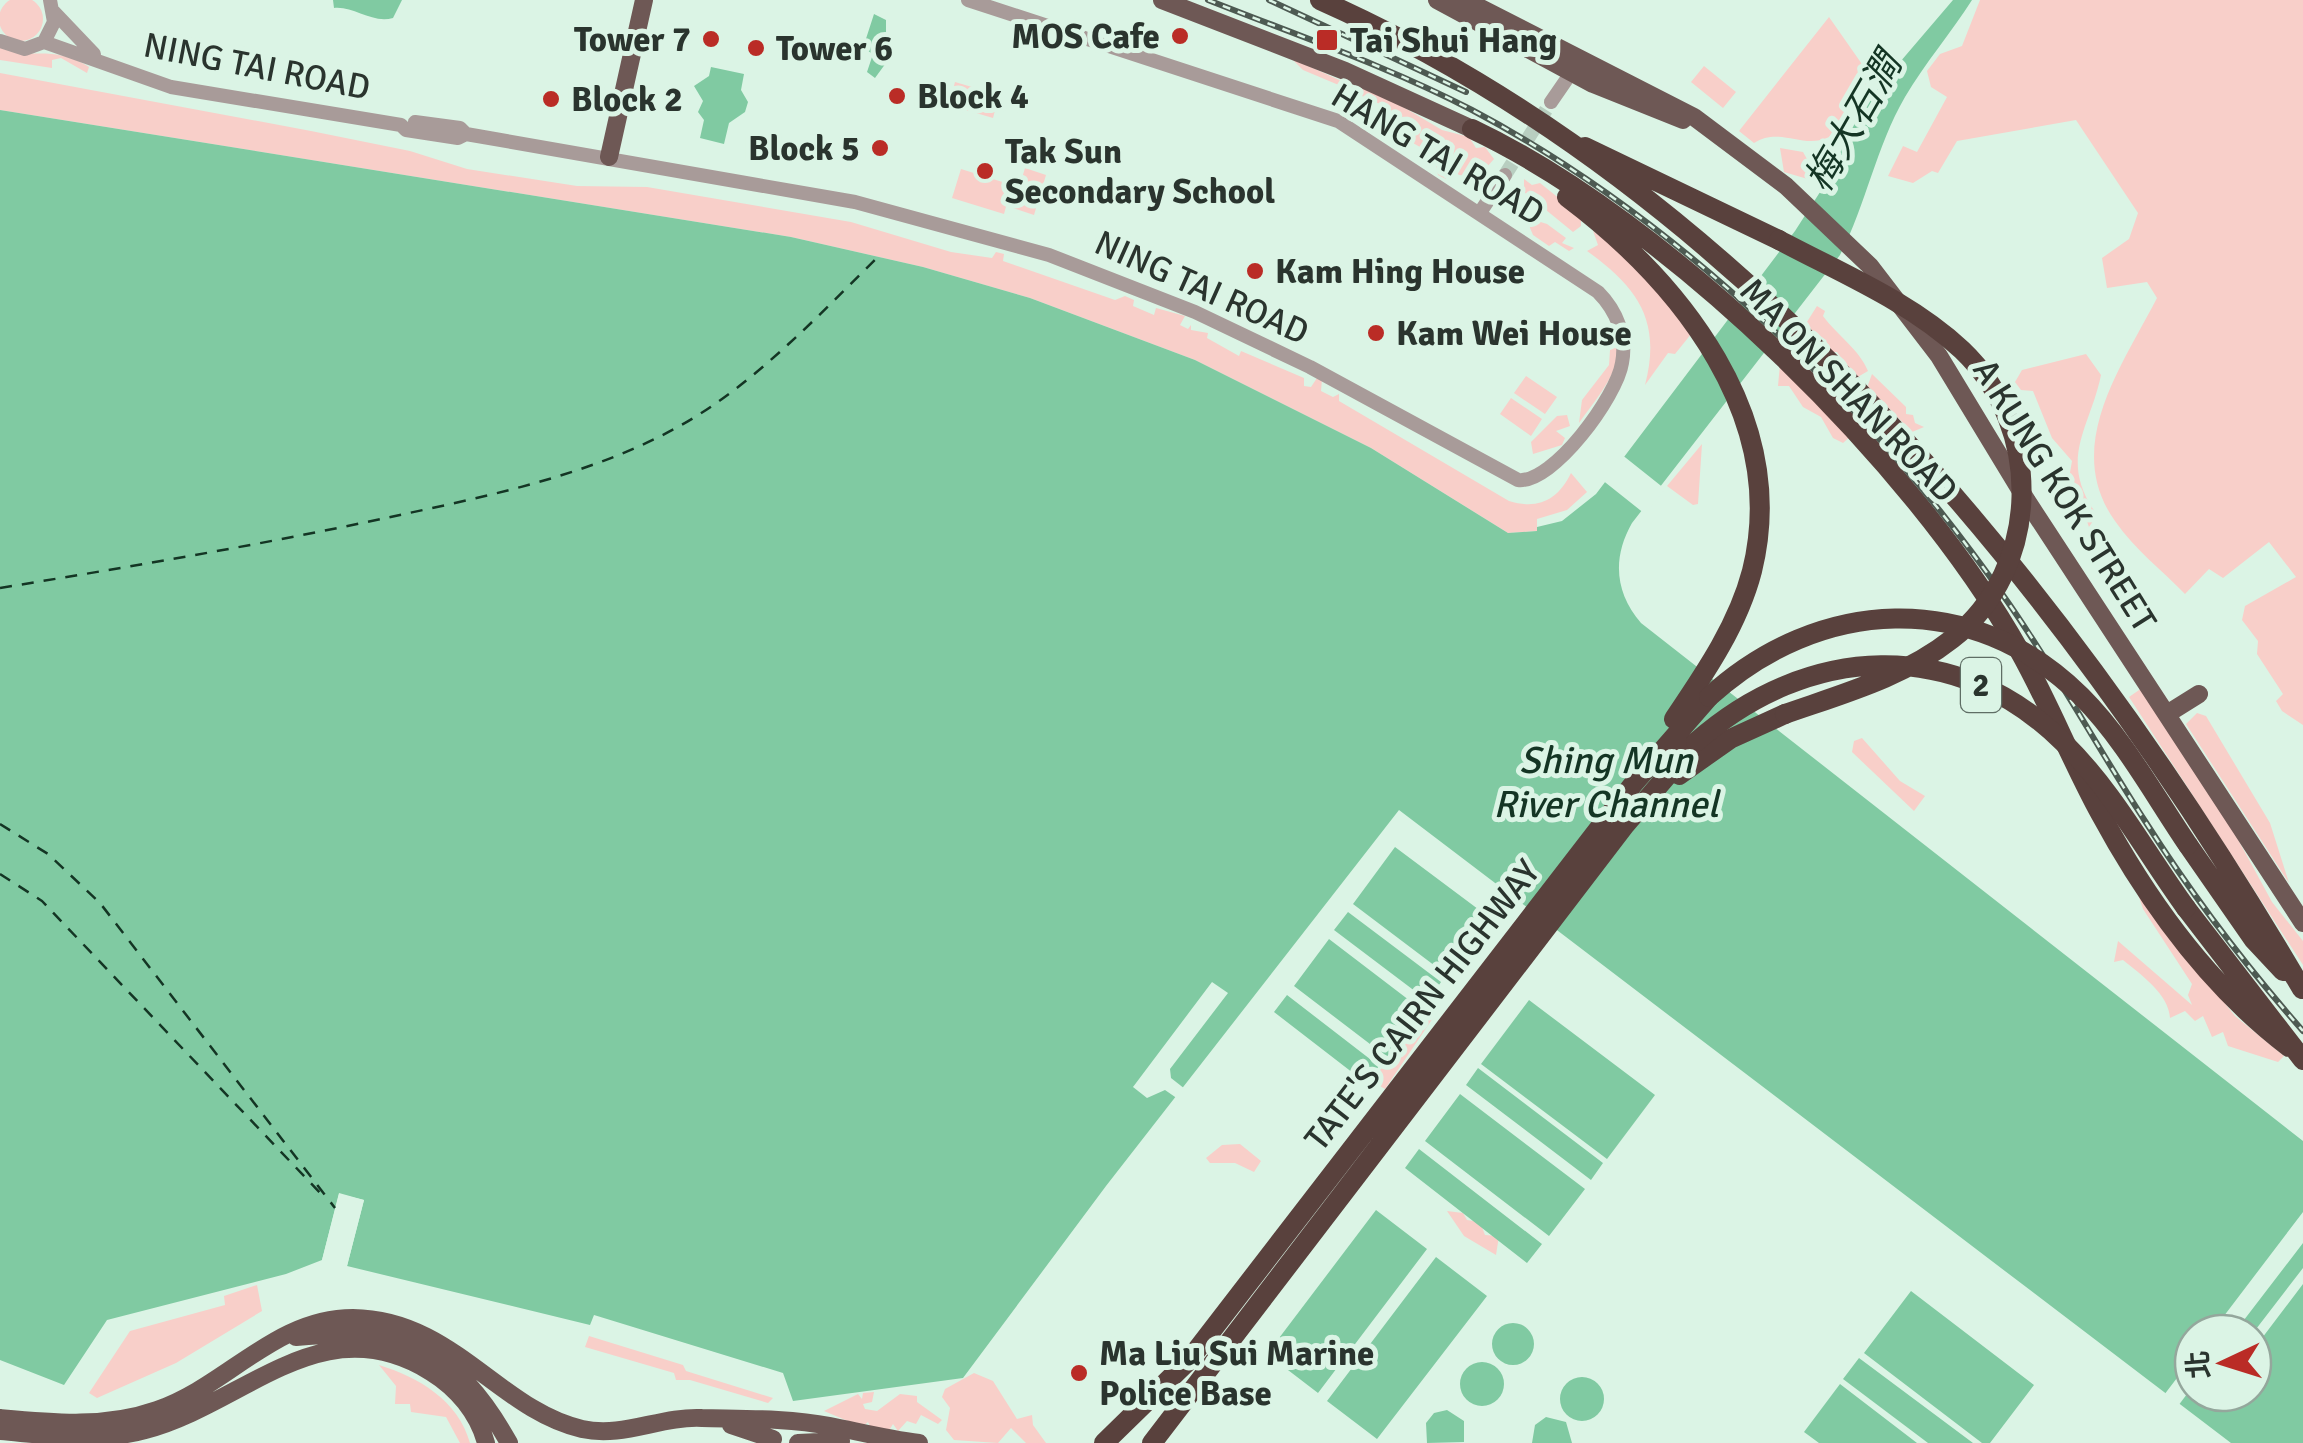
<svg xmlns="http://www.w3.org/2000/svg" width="2303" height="1443" viewBox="0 0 2303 1443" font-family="Signika,'Noto Sans TC',sans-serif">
  <rect width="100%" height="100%" fill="#dbf4e5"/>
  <path fill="#f8cfc9" d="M-1 19a22 22 0 1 1 44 0a22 22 0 1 1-44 0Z
    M1980,0H2303V725L2282,711L2276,701L2283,694L2257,654L2258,641L2242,620L2245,606L2296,577L2269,542L2223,578L2209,569L2185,594C2162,570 2135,550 2115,521C2062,447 2122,366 2157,298L2147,282L2107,288L2102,258L2129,239L2138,213L2076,120L1957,141L1938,173L1932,171L1913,183L1888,176L1903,146L1917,152L1947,97L1931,87L1927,71L1940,54L1962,46Z
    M1829,17L1871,77L1869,82L1829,137C1803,150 1780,126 1754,143L1739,131Z
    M0,47C29,62 50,43 89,67L87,73L61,58L52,60V68L0,60Z
    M1291,58L1359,89L1368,86L1442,130L1469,137L1476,148L1485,147L1494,159L1478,177L1459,175L1447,164L1453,170L1446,179L1438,175L1434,155L1413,143L1410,130L1400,140L1377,125L1382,105L1353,92L1343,99L1341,86L1303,70Z
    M1704,66L1736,92L1723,108L1691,82Z
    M0,73L311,131L410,151L467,169L577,186L647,187L851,222L951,252L992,258L996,252L1004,254L1003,261L1115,300L1125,296L1134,300L1133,306L1154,315L1156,308L1185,316L1180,325L1188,329L1191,325V330L1208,333L1207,338L1239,356L1241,351L1304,378V386L1311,387L1317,378L1322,379L1321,391L1333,397L1339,394V401L1509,501C1538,510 1558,500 1571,473L1587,492L1567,510L1537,519V531L1508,533L1371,448L1195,360L1030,298L923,267L791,237L0,110Z
    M955,82L999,95L993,118L949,105Z
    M1780,148L1803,152L1815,173L1811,180L1784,172Z
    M1025,168L1046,175L1034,215L1013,208Z
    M961,169L1012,185L1004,214L952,198Z
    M1524,179L1532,185L1540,183L1581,216V226L1573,232L1524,192Z
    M1525,211L1528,218L1547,224L1566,238L1562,243L1574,248L1569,251L1555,242L1549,246L1533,235L1528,223L1518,218Z
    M1593,231L1629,259L1692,333L1675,354L1668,353L1645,385C1662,320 1637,287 1587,251L1598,245Z
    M1817,306L1825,311L1823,316C1837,335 1859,349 1868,371L1856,378L1837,352H1830L1826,340L1805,325Z
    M1612,321C1637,354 1597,397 1579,423L1582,400L1609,365Z
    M2086,354L2101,375C2090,429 2057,459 2097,515L2089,527L2078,496L2068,484L2072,461L2052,438L2033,391L2021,390L2015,382L2022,370Z
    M1780,364L1851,436L1843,443L1833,438L1821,417L1803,407L1789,386H1778Z
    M1872,374L1906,407V414L1913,415L1915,423L1924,427L1912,432L1885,404L1872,400L1868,385Z
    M1526,376L1557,397L1545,414L1514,393Z
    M1511,398L1542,419L1531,436L1500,414Z
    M1567,415L1570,426L1556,431L1565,438L1562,445L1533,454L1531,442L1557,416Z
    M1702,444L1698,504L1693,505L1667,486Z
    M2142,688L2235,834L2272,902L2303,941V965L2129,697Z
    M2197,713L2206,716L2270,823L2289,883L2186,724Z
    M1862,738L1900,781L1925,796L1914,811L1852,752L1854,741Z
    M2138,894L2235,1016L2284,1056L2278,1062L2228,1046L2223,1032L2212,1037L2203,1016L2195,1021L2185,1011L2170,1018C2169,994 2140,974 2123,960L2114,962L2118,941L2192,1005L2188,995L2192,984L2143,909Z
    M1430,1009L1433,1018L1385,1089L1371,1081Z
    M1240,1144L1261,1161L1254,1172L1235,1163H1210L1206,1158L1222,1145Z
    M1447,1211L1463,1213L1467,1220L1480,1222L1485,1235L1499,1236L1496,1255L1464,1236Z
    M257,1285L262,1311L176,1363L97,1398L89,1393L130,1331L225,1305L224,1296Z
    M589,1336L683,1365L686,1371L773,1398L768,1403L690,1380H676L674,1373L585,1347Z
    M379,1365C418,1377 458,1400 470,1443H460L446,1417L411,1412L410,1404H395L396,1386Z
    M974,1373L993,1381L1017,1419L1032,1415L1033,1425L1046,1443H1026L1011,1428L998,1443L954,1440L946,1430L950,1408L942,1397L945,1389Z
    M874,1392L872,1402L863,1404L865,1409L877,1411L900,1394L917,1396V1402L942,1420L938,1424L921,1415L916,1424L907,1421L898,1431L893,1424L890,1429H871L868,1422L862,1427L824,1411L858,1394L862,1399L863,1393Z"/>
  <path fill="#80caa2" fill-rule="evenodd" d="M333,0H402L393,18C372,24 354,6 334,8Z
    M1953,0H1972C1951,33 1925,63 1905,97C1876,147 1866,205 1840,255L1632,523C1612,558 1615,593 1641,623L2303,1141V1443H2231L1399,810L1106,1186L963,1378L793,1401L783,1373L594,1315L590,1325L347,1266L364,1200L339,1194L322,1260L286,1274L107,1320L64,1385L0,1360V110L791,237L923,267L1030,298L1195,360L1371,448L1508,533L1537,531V527L1562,521L1596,494L1795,231L1822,189L1865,103ZM2193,1333H2253V1393H2193Z
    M874,14L886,20V46L894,52L875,78L867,72L873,54L863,48Z
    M711,67L744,74L741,90L748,102L745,112L729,123L724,144L700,138L704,120L698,112L703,101L694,86L709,76Z
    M1395,847L1490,918L1447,975L1353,904Z
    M1348,912L1441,982L1428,1001L1334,930Z
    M1329,939L1422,1010L1387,1057L1294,986Z
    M1287,995L1379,1066L1366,1083L1274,1012Z
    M1529,1000L1655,1095L1607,1159L1481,1064Z
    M1478,1068L1603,1163L1591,1180L1466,1085Z
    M1460,1094L1585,1189L1549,1236L1425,1141Z
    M1419,1149L1542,1244L1527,1263L1405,1168Z
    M1376,1210L1427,1249L1318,1393L1267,1354Z
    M1436,1257L1487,1296L1377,1439L1327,1401Z
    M1911,1291L2034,1385L1990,1443H1982L1864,1353Z
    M1492 1344a21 21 0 1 1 42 0a21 21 0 1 1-42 0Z
    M1859,1358L1973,1443H1928L1843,1379Z
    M1460 1384a22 22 0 1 1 44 0a22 22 0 1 1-44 0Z
    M1560 1399a22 22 0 1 1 44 0a22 22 0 1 1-44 0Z
    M1840,1384L1917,1443H1819L1804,1432Z
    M1447,1410L1464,1421V1442L1427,1443L1426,1423L1434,1413Z
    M1546,1417L1566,1422L1572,1443H1532L1535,1425Z"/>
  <path fill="#dbf4e5" d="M1621,454L1665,489L1645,514L1601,479Z
    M1212,982L1228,993L1170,1069L1171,1078L1185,1089L1178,1099L1165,1090L1147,1098L1133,1087Z
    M339,1193L364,1200L347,1266L342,1265L358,1203L343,1199L327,1261L322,1260Z
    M2303,1212V1243L2234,1333H2211Z
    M2303,1268V1284L2253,1350V1333Z
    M2193,1357V1386L2178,1406L2164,1395Z"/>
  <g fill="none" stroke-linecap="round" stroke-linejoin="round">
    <path stroke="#143524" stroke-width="2.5" stroke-dasharray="12 10" stroke-linecap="butt" d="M0,588C128,567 254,546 381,519C497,494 624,470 722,399C780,357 829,305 879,256
      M0,824L48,854L100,903L335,1208
      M0,874L42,901L324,1197"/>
    <path stroke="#b8cec0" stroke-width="14" stroke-dasharray="14 7" stroke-linecap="butt" d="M1505,175L1551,102"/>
    <path stroke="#a89b99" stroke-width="14" d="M54,12L94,54
      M0,41L25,49L44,42L54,22L50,0
      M44,42L171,87L401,125L406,130L458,138L466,134L855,202L1049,255L1195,312L1310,367L1518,480C1553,484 1617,396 1622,363C1627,337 1617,311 1598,292L1338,121L968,0
      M1551,102L1571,73
      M415,122L460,128L466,134
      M1481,211L1505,175"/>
    <path stroke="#6e5855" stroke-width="18" d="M1162,0L1345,71L1472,129
      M1437,0L1593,84L1683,120
      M1465,0L1694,117L1786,186L1870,266L1939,356L2027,501L2303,923
      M609,157L644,0
      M2167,714L2199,694
      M296,1337C402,1327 455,1346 509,1443
      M0,1418C54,1423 106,1428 157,1410C227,1386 275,1318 353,1318C452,1319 499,1410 582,1429C624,1438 660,1416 702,1418C744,1419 788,1418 830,1426C860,1432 888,1439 919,1443
      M731,1425L773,1439
      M0,1431C47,1435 99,1443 145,1430C245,1404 322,1304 431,1372C457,1388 478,1413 486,1443
      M798,1443L841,1441"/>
    <path stroke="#59413d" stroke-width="20" d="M1320,0C1746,189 2072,597 2302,989
      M1472,129C1668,222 1913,461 2019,650C2049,703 2071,760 2100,813C2147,900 2210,987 2289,1047
      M1585,147L1779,240
      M1567,197C1681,283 1790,418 1752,571C1738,625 1705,673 1674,719
      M1679,775L1730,739L1785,714
      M2188,845L2254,940L2283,971
      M2186,908L2303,1060
      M1104,1443L1189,1360L1634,783L1709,697
      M1152,1443L1625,825L1696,742"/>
    <defs>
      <path id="rail" d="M1208,0C1296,35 1388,66 1472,110C1680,220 1871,406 2005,598C2055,669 2097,747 2145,821C2192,895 2245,965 2303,1031
        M1269,0L1466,92"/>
    </defs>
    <use href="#rail" stroke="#4d5a52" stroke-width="6"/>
    <use href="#rail" stroke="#dbf4e5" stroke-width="2.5" stroke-dasharray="8" stroke-linecap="butt"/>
    <path stroke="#59413d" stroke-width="20" d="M1779,240C1841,273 1911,302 1962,350C2044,428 2042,568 1952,639C1904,677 1842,694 1785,714
      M1709,697C1818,597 1972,588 2081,696C2124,739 2154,795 2188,845
      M1696,742C1807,644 1956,635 2064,743C2113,791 2146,853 2186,908"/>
  </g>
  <g fill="#ba2c26" stroke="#dbf4e5" stroke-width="4">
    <circle cx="1180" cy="36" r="10"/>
    <circle cx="711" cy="39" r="10"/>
    <rect x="1315" y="28" width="24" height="24" rx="5"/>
    <circle cx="756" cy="48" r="10"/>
    <circle cx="897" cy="96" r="10"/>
    <circle cx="551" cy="99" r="10"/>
    <circle cx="880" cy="148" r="10"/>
    <circle cx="985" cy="171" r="10"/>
    <circle cx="1255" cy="271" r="10"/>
    <circle cx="1376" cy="333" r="10"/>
    <circle cx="1079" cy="1373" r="10"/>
  </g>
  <g text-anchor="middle" stroke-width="10" stroke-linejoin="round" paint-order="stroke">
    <rect fill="#dbf4e5" stroke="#5f6e65" stroke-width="2.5" x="1961" y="658" width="40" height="54" rx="8"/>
    <g font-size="32" font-weight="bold" fill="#2a342e">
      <text x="1981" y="696">2</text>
    </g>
    <g font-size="35" font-weight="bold" fill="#2a342e" stroke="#dbf4e5" text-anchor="start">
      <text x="1160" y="48" text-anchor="end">MOS Cafe</text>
      <text x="691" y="51" text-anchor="end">Tower 7</text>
      <text x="1350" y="52">Tai Shui Hang</text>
      <text x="776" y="60">Tower 6</text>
      <text x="917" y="108">Block 4</text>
      <text x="571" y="111">Block 2</text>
      <text x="860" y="160" text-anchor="end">Block 5</text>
      <text x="1005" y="163">Tak Sun<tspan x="1005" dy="40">Secondary School</tspan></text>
      <text x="1275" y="283">Kam Hing House</text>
      <text x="1396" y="345">Kam Wei House</text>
      <text x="1099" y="1365">Ma Liu Sui Marine<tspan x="1099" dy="40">Police Base</tspan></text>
    </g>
    <g font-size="35" fill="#2a342e" stroke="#dbf4e5">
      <text transform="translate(257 66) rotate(11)" y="12">NING TAI ROAD</text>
      <text transform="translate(1438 154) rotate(31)" y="12">HANG TAI ROAD</text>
      <text transform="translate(1202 287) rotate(24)" y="12">NING TAI ROAD</text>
      <text transform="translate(1849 390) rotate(46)" y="12">MA ON SHAN ROAD</text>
      <text transform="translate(2065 495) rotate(58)" y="12">A KUNG KOK STREET</text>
      <text transform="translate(1422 1005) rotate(-52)" y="12">TATE'S CAIRN HIGHWAY</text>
    </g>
    <g font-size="38" font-style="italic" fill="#143524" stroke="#dbf4e5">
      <text transform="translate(1853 122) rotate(-60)" y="13">梅大石澗</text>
      <text x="1606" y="773">Shing Mun<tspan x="1606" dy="44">River Channel</tspan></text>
    </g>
  </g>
  <g transform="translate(2223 1363) rotate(266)"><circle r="48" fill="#dbf4e5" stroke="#94a79c" stroke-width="2.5"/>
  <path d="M0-8L18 38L0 25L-18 38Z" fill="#ba2c26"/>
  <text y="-15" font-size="28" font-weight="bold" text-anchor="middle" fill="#2a342e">北</text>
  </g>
</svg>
